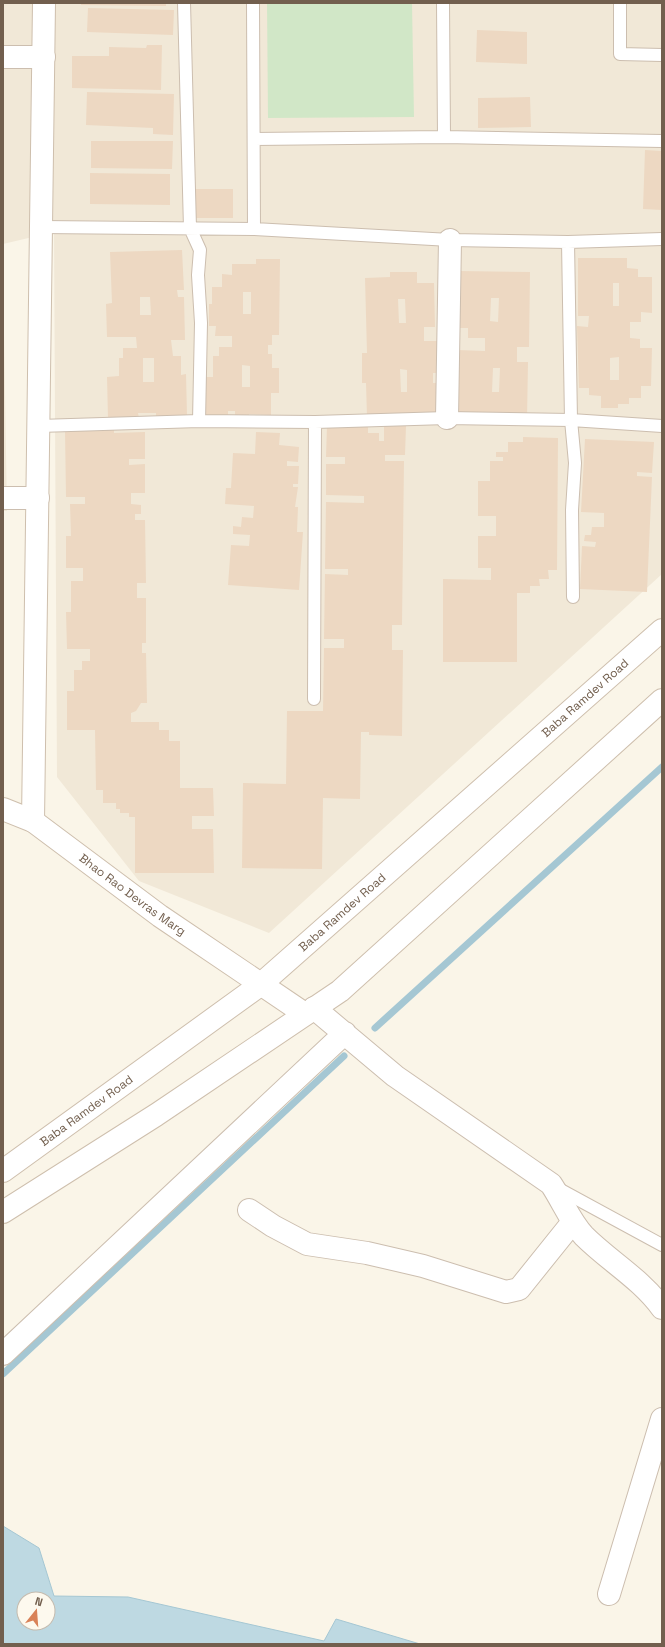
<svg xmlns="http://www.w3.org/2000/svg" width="665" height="1647" viewBox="0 0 665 1647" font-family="'Space Grotesk',sans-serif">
  <rect width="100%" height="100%" fill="#faf5e8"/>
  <path fill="#f1e8d7" d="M3,3H662V574L269,933L139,881L57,777L54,232L3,244Z
    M3,273L7,511H3Z"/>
  <path fill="#d1e7c7" d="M267,3H412L414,117L268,118Z"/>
  <path fill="#bed9e2" stroke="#a5c7d3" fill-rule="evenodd" d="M3,1526L39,1548L54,1596L128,1597L324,1641L336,1619L420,1644H3ZM24,1599H48V1623H24Z"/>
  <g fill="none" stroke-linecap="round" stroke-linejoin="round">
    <path stroke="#a5c7d3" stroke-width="7" d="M375,1028L662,767
      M3,1374L344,1056"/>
  </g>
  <path fill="#edd8c2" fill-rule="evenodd" d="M81,3H166V6L81,5Z
    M88,8L174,10L173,35L87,32Z
    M477,30L527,32V64L476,62Z
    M147,45H162L161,90L72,88V56H109V47L146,48Z
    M87,92L174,94L173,135L153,134V128L86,125Z
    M530,97L531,127L478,128V98Z
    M91,141H173L172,169L91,168Z
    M645,150L662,151V210L643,209Z
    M90,173L170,174V205L90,204Z
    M194,189H233V218H195Z
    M182,250L184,290H177L178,297H184L185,340H171L173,356H181V375L186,374L187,416L156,417V413H138L139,418H108L107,377L119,376V358H123V348H137L136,337H107L106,304L112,303L110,252ZM140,297H150L151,315H140ZM143,358H154V382H143Z
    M578,258H627V268L638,269V277H652V313L641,312V322H630V338L640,339V348H652L651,386H641V398H629V404H618V408H601V396L589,395V388H579L577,326L588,327L589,316H578ZM613,283H619V306H613ZM619,357V380H610V358Z
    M256,259H280L279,335H272V345H268V354H272V368H279V393H271V415L249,414V417H235V411H228V417H205L206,377H213V356H219V347H232V336H215L216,326H209V304H212V287H222V274L232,275V264H256ZM243,292H251V314H243ZM242,365L250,366V387H242Z
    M458,271L530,272L529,347H517V362H528L527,419L457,418V350L485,351V338H468V328H457ZM491,298H499L498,322L490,321ZM493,368H500L499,392H492Z
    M390,272H417V283H434L435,327H424V341H437L438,373H433V383H437V417H367L366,383H362V353H367L365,278L390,277ZM398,299H405L406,323H399ZM400,369L407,370V392H401Z
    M384,425L406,426L405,455H385V461H404L402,625H392V650H403L402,736L369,735V732H361L360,799L323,798L322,869L242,868L243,783L286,784L287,711H323L324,648H344V639H324L325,574L348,575V569H325L326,502L364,503V496L326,495V464H345V457H326L327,426L368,427V433H379V441H384Z
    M65,430H114V433L145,432V459H129V465L145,464V493H131V504L141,505V514H135V520H145L146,583H137V598H146V643H142V653H146L147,703H141L136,711L131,713V722H159V730H169V741H180V788H213L214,816H192V829H213L214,873H135V817H129V813H120V809H116V803H103V790H96L95,730H67V691H74V670H82V661H90V649H67L66,612H71V581H83V568H66V536H71L70,504H85V497H66Z
    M256,432L280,433L279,445L299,447L298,462L287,461V466H299L298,484H293V487H298L295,507H298L297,532H303L299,590L228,585L231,545L249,546L250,535L233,534V526L241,527L242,517L253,518L254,506L225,504L226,488H231L233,453L255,454Z
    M523,437L558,438L557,570H548L549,579H539L540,586H530V593H517V662H443V579L491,580V568H478V536H496V516H478V481H490V461H503V457H496V452H508V442H523Z
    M585,439L654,442L652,473L637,472V476L652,477L647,592L580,589L582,546L595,547L596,542L584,541L585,535H591L592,527H604V513L581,512Z"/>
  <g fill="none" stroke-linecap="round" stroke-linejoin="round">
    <defs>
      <path id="lane" d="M184,3L190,228L200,250L198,275L201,323L199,421
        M253,3L254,229
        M443,3L444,137
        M620,3V54L662,55
        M254,139L444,137L662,141
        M41,227L254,229L450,240L568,242L662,239
        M568,242L571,420L575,463L572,510L573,597
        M39,426L199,421L315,422L447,418L571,420L662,426
        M314,699L315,422
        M557,1188L662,1245"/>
      <path id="street" d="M3,57H44
        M447,418L450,240
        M3,498H38
        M314,1008L395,1076L551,1184C563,1202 570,1221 584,1236C609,1261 641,1279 662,1308
        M249,1210L273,1226L307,1244L367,1253L423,1266L506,1292L519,1289L572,1223
        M3,1354L345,1033
        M609,1594L662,1419"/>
      <g id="secondary">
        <path id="s1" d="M3,809L33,821L160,916L305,1014"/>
        <path d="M33,821L44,3"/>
        <path id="s2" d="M3,1171L260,985L662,630"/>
        <path d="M3,1212L156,1115L340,991L662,700"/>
      </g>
    </defs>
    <use href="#lane" stroke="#ccbeaf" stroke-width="14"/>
    <use href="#street" stroke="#ccbeaf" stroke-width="24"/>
    <use href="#secondary" stroke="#cebfad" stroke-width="24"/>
    <use href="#lane" stroke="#fff" stroke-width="12"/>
    <use href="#street" stroke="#fff" stroke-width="22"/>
    <use href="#secondary" stroke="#fff" stroke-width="22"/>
  </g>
  <g text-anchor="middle" stroke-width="3" stroke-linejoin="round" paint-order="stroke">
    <g font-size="12" fill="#725f4e" stroke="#fdf9ee">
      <text dy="4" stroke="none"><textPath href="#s2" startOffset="751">Baba Ramdev Road</textPath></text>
      <text dy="4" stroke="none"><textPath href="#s1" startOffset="156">Bhao Rao Devras Marg</textPath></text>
      <text dy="4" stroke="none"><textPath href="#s2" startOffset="427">Baba Ramdev Road</textPath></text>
      <text dy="4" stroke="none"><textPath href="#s2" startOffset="103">Baba Ramdev Road</textPath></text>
    </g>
  </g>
  <rect width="665" height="1647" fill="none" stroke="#725f4e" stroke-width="8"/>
  <g transform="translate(36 1611) rotate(17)"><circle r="19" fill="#fdf9ee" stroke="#c5bbae"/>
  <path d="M0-3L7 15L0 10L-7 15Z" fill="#d98258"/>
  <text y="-6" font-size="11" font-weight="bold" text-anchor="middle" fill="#725f4e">N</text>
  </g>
</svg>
